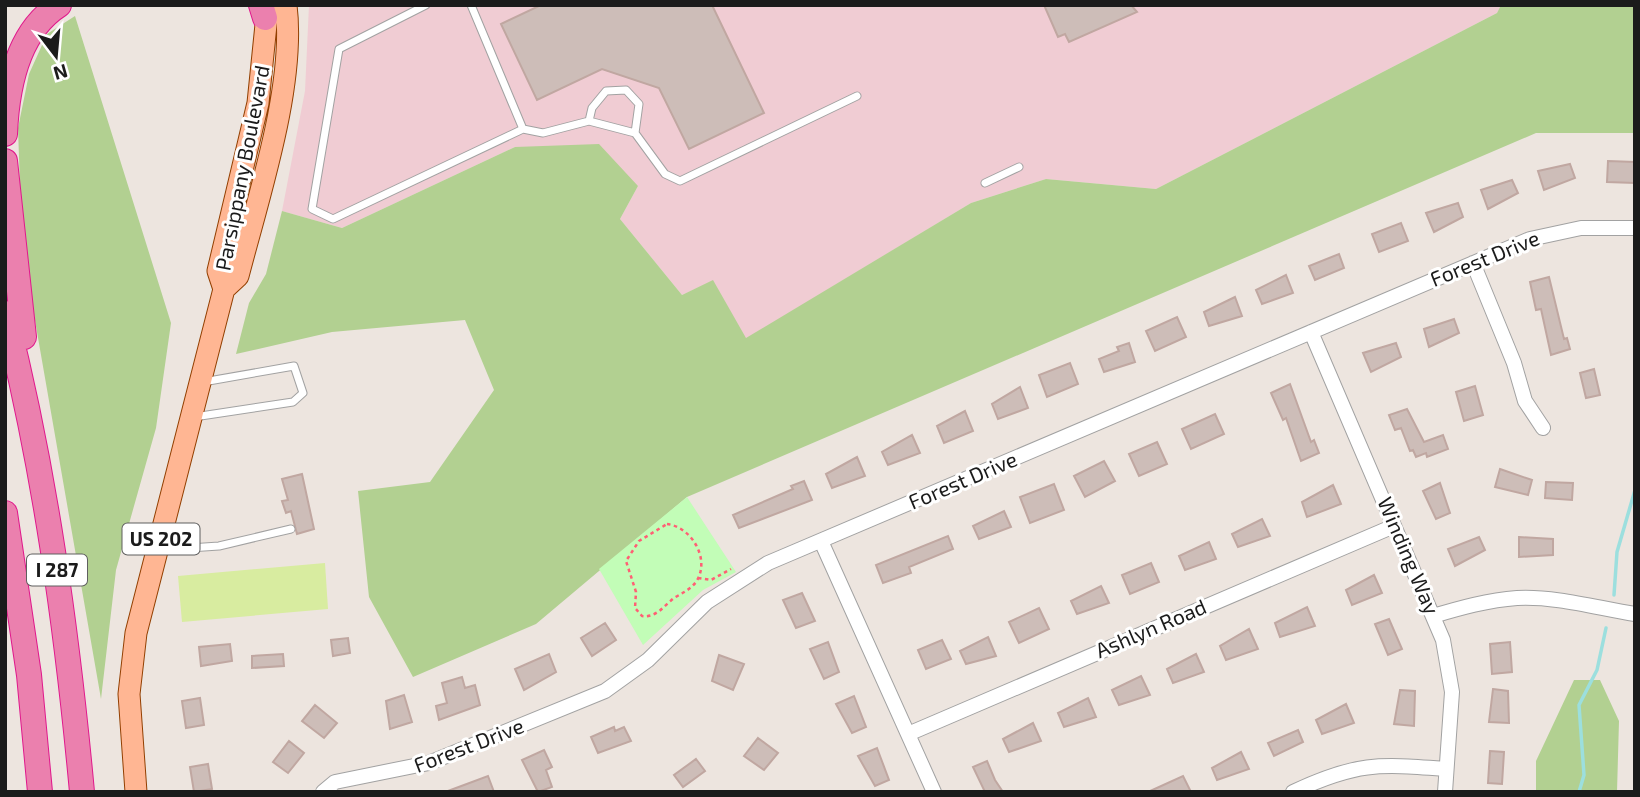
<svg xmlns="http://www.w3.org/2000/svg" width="1640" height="797" viewBox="0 0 1640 797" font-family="'Exo 2',sans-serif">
  <rect width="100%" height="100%" fill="#ede5df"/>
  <path fill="#f0ccd3" d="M309,5H1501L1497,13L1156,189L1046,179L971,203L746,339L713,281L682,295L620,219L638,186L515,147L342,228L282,211L305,91Z"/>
  <path fill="#d8eca0" d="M325,563L328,609L182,622L178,576Z"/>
  <path fill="#b2d091" d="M1501,5H1635V133H1536L687,497L536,624L413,677L369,597L358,491L430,482L494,390L465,320L332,332L236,354L249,303L266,274L282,211L342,228L515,147L599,144L638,186L620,219L682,295L713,280L746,338L971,203L1046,179L1156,189L1497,13Z
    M75,16L171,323L156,428L116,570L101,699L22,246L18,128L29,74L47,34Z
    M1574,680H1600L1619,721L1617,792H1536V761Z"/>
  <path fill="#c2fdb7" d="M687,497L736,572L703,590L643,645L599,569Z"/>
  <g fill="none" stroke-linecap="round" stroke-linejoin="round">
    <path stroke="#9cdfde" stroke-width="3.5" d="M1614,595L1617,552L1635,490
      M1579,792L1584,775L1579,705L1597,670L1606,628"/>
  </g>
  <path fill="#cdbdb8" stroke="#c0a7a1" stroke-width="2" d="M541,5H712L764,113L689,149L659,88L602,69L537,100L501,24Z
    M1044,5H1131L1137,12L1069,42L1065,34L1058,37Z
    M1608,161L1635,162V183L1607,182Z
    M1570,164L1575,178L1544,190L1538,171Z
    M1512,180L1518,193L1488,209L1481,190Z
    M1458,203L1463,217L1434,232L1426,213Z
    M1401,223L1408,241L1379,252L1372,234Z
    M1339,254L1344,268L1315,280L1309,266Z
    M1286,275L1293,293L1262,304L1256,290Z
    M1549,277L1564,339L1567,338L1570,349L1551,355L1541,309L1536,310L1530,282Z
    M1235,297L1242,316L1209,326L1204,312Z
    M1177,317L1186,337L1155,351L1146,331Z
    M1454,319L1459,333L1429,347L1424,329Z
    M1129,343L1135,362L1104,372L1099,359L1119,351L1117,347Z
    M1396,343L1401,357L1371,372L1363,353Z
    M1070,363L1078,384L1047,397L1039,375Z
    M1594,369L1600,395L1586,398L1580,373Z
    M1290,384L1311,442L1314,440L1319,453L1301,461L1286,418L1283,420L1271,393Z
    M1475,386L1483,415L1464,421L1456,392Z
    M1020,387L1028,408L998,419L992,404Z
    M1407,409L1424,442L1443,435L1448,449L1427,457L1426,453L1416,457L1413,450L1410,451L1401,428L1395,430L1389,415Z
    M965,411L973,431L944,443L937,426Z
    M1215,414L1224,434L1191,449L1182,429Z
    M912,435L920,453L888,465L882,452Z
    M1157,442L1167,464L1139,476L1129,454Z
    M857,457L865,476L832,488L826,474Z
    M1104,461L1115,481L1085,497L1074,476Z
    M1500,469L1532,480L1528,495L1495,487Z
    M302,474L314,529L297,534L291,511L286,513L282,501L288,500L282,479Z
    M804,481L812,500L739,528L733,515L793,489L791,486Z
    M1546,482L1573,483L1572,500L1545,498Z
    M1440,483L1450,513L1436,519L1423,491Z
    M1054,484L1064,510L1030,523L1020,497Z
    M1333,485L1341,504L1307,517L1302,502Z
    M1004,511L1011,527L979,539L973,526Z
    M1262,519L1270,536L1238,547L1232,534Z
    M948,536L953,549L909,567L911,573L883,583L876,565Z
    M1479,537L1485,550L1455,566L1448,549Z
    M1519,537L1553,539V555L1519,557Z
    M1209,542L1216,559L1185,570L1179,556Z
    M1151,563L1159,582L1130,594L1122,575Z
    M1374,575L1382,593L1352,605L1346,590Z
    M1101,586L1109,603L1077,614L1071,601Z
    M802,593L815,621L796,628L783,600Z
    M1307,607L1315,626L1280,637L1275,623Z
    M1039,608L1049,629L1019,643L1009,622Z
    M1389,619L1402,649L1388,655L1375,624Z
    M605,623L616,640L592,656L581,638Z
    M1249,629L1258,649L1226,660L1220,646Z
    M988,637L996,656L966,664L960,651Z
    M348,638L350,653L333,656L331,640Z
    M942,640L951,659L926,669L918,650Z
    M828,642L839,672L824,679L810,649Z
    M1510,642L1512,672L1492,674L1490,644Z
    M230,644L232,661L201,666L199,647Z
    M283,654L284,666L252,668V656Z
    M549,654L556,672L524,690L515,669Z
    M1196,654L1204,672L1173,683L1167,669Z
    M719,655L744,664L733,690L712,681Z
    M1141,676L1150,695L1119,705L1112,690Z
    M462,677L465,688L475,685L480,705L439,720L436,706L447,703L442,683Z
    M1493,689L1508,691L1509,723L1489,722Z
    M1400,690L1415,691L1414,726L1394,724Z
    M404,695L412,722L390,729L386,701Z
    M854,696L866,727L852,733L836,704Z
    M200,698L204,725L186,728L182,701Z
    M1088,698L1096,717L1064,727L1058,713Z
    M1346,704L1354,723L1322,734L1316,720Z
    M315,705L337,723L324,738L302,721Z
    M1033,723L1041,741L1009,752L1003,739Z
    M614,727L615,731L624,727L631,741L598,753L591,737Z
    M1298,730L1303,742L1274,756L1268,743Z
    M758,738L778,753L764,770L744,756Z
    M289,741L304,753L288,773L273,762Z
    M877,748L889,780L875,786L858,756Z
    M544,750L552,767L546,770L552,787L538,792L522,760Z
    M1490,751L1504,752L1502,784L1488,783Z
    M1241,752L1249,769L1217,780L1212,768Z
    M696,759L705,771L683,787L674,775Z
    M987,761L995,780L1003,792H985L973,767Z
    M208,764L212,789L194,792L190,767Z
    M488,776L494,792H449L448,791Z
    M1183,776L1191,792H1148Z"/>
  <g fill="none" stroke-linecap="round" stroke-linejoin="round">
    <defs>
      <path id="service" d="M426,5L339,49L312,209L333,219L523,129L471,5
        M589,121L592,108L606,91L626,90L639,104L635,133
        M523,129L543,133L589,121L635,133L665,174L680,181L857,96
        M985,183L1019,167
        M194,417L293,402L303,393L294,366L203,382
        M160,550L219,546L291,529"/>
      <path id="minor" d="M1473,263L1514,363L1525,401L1543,428
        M1311,332L1443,640L1452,692L1445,792
        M821,541L934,792
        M1433,616C1460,608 1488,600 1517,598C1556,596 1597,608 1635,614
        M908,734L1394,526
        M323,792L335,782L429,763L605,691L648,660L707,602L768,563L1530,239L1581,228H1635
        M1293,792C1357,762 1378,764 1446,769"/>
      <path id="primary" d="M224,289L238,276C258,198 296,85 286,5
        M136,792L129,694L136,633L224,289L218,271L258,103L268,5"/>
      <path id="motorway" d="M261,5L265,18
        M5,134C7,87 17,32 59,5
        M5,161L24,337
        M5,313C45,470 67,630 82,792
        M5,513L29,675L40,792"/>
    </defs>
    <use href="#service" stroke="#a2a2a2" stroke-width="9"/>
    <use href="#minor" stroke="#a2a2a2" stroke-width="16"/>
    <use href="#primary" stroke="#923f00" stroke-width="23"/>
    <use href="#motorway" stroke="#e0188c" stroke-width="26"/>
    <path stroke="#ff5f74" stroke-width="2.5" stroke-dasharray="3.5 3.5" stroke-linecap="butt" d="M667,524C692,527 711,560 696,582C690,590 682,593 674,598C664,606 656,618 642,616L635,608L636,592L626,561L639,541Z
      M698,578L711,580L731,569"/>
    <use href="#service" stroke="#fff" stroke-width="7"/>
    <use href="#minor" stroke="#fff" stroke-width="14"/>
    <use href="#primary" stroke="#ffb693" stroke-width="21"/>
    <use href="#motorway" stroke="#eb80ae" stroke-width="24"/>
  </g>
  <g text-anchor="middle" stroke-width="6" stroke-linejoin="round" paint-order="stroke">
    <g fill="#fff" stroke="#5f5f5f" stroke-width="2">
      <rect x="122.5" y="523.5" width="77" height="31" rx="5"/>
      <rect x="27" y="554.5" width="60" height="31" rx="5"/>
    </g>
    <g font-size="19" font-weight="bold" fill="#1b1b1b">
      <text x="161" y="546">US 202</text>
      <text x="57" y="577">I 287</text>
    </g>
    <g font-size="21" fill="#1b1b1b" stroke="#fff">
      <text transform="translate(243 168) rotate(-79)" y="7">Parsippany Boulevard</text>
      <text transform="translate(1485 259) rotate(-22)" y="7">Forest Drive</text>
      <text transform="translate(963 481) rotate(-23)" y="7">Forest Drive</text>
      <text transform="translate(1408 556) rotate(67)" y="7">Winding Way</text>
      <text transform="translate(1151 629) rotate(-23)" y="7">Ashlyn Road</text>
      <text transform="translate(469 746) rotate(-21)" y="7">Forest Drive</text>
    </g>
  </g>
  <rect width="1640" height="797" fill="none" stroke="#1b1b1b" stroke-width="14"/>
  <g transform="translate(56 56) rotate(164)" stroke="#ffffff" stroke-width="5" paint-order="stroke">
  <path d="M0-5L12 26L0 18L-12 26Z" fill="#1b1b1b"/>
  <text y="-10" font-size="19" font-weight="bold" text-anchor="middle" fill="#1b1b1b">N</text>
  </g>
</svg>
